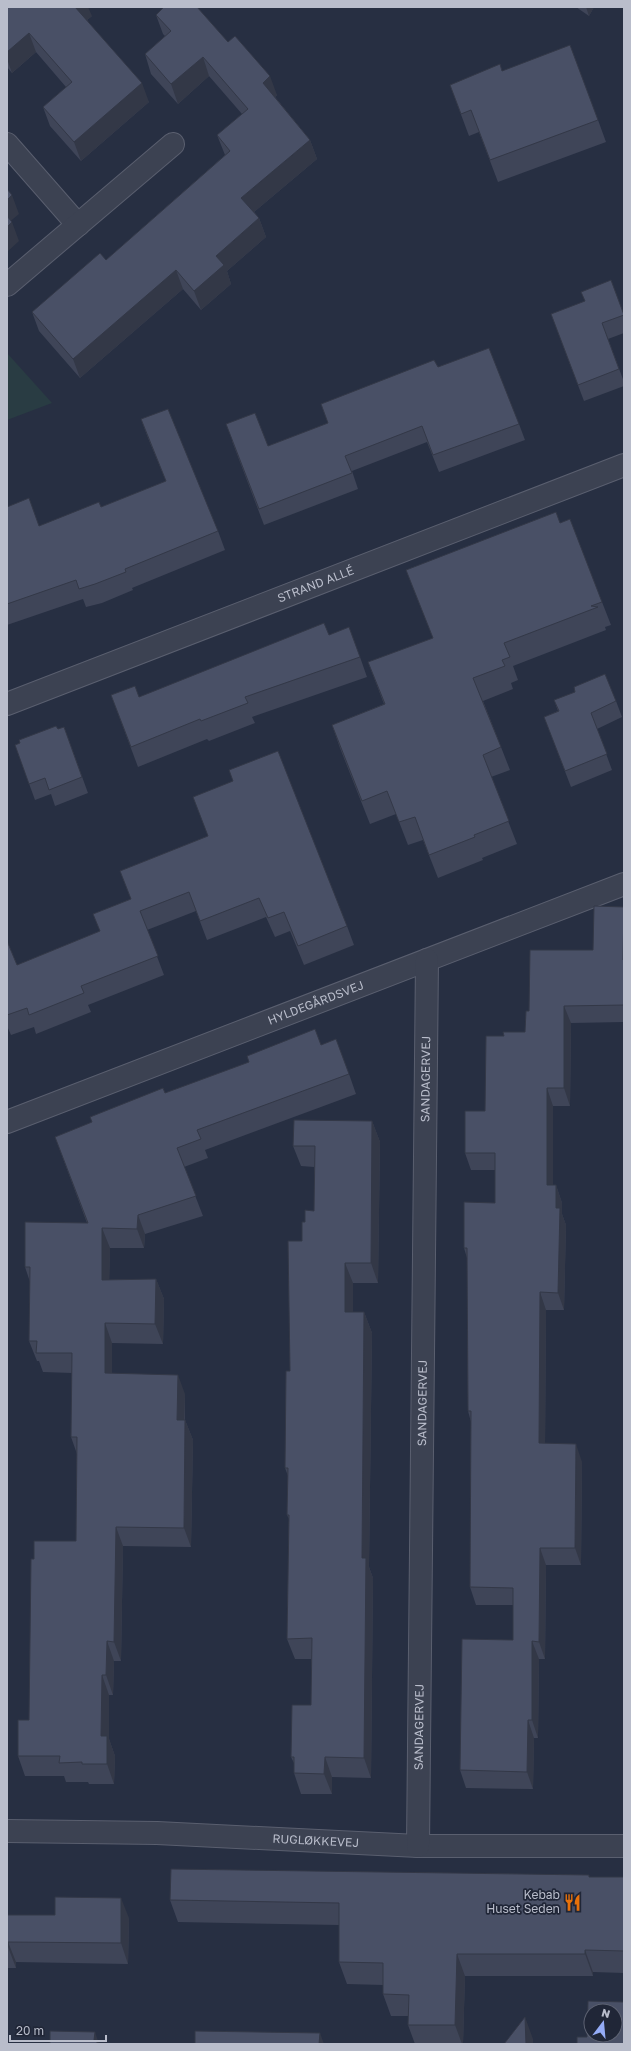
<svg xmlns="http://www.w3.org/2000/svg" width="631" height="2051" viewBox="0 0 631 2051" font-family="'Golos Text',sans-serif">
  <rect width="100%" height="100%" fill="#272f42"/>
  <path fill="#293c43" d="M7,353L52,403L7,420Z"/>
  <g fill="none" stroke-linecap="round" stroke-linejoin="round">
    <defs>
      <g id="minor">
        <path d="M7,144L78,225"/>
        <path d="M7,285L173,144"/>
        <path id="s1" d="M7,704L624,465"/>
        <path id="s2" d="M7,1122L624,884"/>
        <path id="s3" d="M7,1831L157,1833L418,1846H624"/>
        <path id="s4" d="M418,1846L427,960"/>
      </g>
    </defs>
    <use href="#minor" stroke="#5a5f6f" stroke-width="24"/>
    <use href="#minor" stroke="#3c4252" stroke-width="22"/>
  </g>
  <path fill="#3f4558" d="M7,7L92,16L87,20L149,102L81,161L50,126L43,107L66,87L36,52L12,73L7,67Z
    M576,7H594L589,16Z
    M156,15L228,42L277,95L275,97L310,140L317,159L254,212L259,218L266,237L227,271L231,284L201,310L183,289L80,378L39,331L32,312L106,260L225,155L217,135L242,114L209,76L178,104L151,74L145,54L165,36L163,34Z
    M502,71L598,120L606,142L498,182L479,132L469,136L450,85Z
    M624,315V333L608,339L624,382V386L584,401L557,330Z
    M438,367L519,424L525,440L439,472L427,442L352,471L358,489L264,525L232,441L268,446L328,423L321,404Z
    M141,419L218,531L225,550L132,588L133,590L102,603L86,607L83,599L7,625V507L39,526L101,507L166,481L148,438Z
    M560,523L602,602L611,625L605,627L606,630L513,666L518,680L511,683L513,689L483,701L510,770L491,777L517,844L482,858L483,860L438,878L423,840L408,845L396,814L370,824L340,748L332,725L384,704L368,662L433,638L415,593L406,570Z
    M329,635L360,657L367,677L252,717L255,723L209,741L207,739L138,767L111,695L139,697Z
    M554,700L616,701L622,717L597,729L612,770L571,787L544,717L558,711Z
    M64,727L88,793L55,806L51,794L35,800L15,745Z
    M208,836L347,926L354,945L304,965L290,931L275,937L266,917L207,940L196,911L147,930L164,975L88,1005L91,1012L36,1034L34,1027L11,1035L7,1026V941L17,965L100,931L93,914L131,899L120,871Z
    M624,907V1022L571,1023L570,1106H553V1185H556L562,1203V1214L566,1225L564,1310H546L545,1444L582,1462L581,1565H546L545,1659H539L538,1738H534L533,1789L466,1788L460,1770L513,1640V1605H476L470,1587L471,1422L468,1411L467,1258L464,1248L495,1203V1170H471L465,1153L485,1111L504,1036L525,1032L529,1011L593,950Z
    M321,1045L349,1074L356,1094L205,1150L208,1158L184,1167L203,1216L145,1234L144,1248H110L109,1280L156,1279L164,1299L163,1344L112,1343V1373L185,1394V1420L193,1440L191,1547L123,1546L121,1661H114L113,1695H109V1739L115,1756L114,1784H89L88,1782H66L64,1776H25L18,1756L29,1720L34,1559L76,1541L77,1454L71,1437L72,1373L43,1372L39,1361H37L29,1341L30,1282L25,1267L87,1223L55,1137L165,1093Z
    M372,1121L380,1142L378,1283H353V1312H364L372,1333L369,1567L373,1578L371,1778L332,1777V1794H301L294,1773V1763L291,1757L311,1705V1659H295L287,1639L289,1519L287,1515L288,1476L285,1468L290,1371L305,1222L314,1211V1167L301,1166L293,1146Z
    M589,1875V1877H624V1973L593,1972V1976H465L463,2044H415L408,2025V2016H391L383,1994V1985L347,1984L339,1962V1925L178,1922L170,1900Z
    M7,1915L129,1918L128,1964L16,1962V1968H7Z"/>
  <path fill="#333847" d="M75,7H88L92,16L81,25Z
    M586,7H594L589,16Z
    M29,33L36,52L12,73L7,59V52Z
    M203,57L209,76L178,104L171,84Z
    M270,76L277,95L270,102L263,83Z
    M142,83L149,102L81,161L74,142Z
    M310,140L317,159L248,217L241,198Z
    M12,195L19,214L7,224V200Z
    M259,218L266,237L227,271L231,284L201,310L194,291L216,256Z
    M12,222L19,241L7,252V227Z
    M176,270L183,289L80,378L73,359Z
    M624,907V963L623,960Z
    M564,1006L571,1023L570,1106L564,1088Z
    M547,1088L553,1106V1203L547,1185Z
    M372,1121L380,1142L378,1283L371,1263Z
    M556,1185L562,1203V1214L566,1225L564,1310L558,1293L556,1208Z
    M138,1215L145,1234L144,1248L137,1229Z
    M102,1228L110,1248L109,1299L102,1280Z
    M345,1263L353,1283V1333L345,1312Z
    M156,1279L164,1299L163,1344L155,1324Z
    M540,1292L546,1310L545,1461L539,1443Z
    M364,1312L372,1333L369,1567L373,1578L371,1778L364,1758L362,1558Z
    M105,1323L112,1343V1393L105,1373Z
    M178,1375L185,1394L184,1440L177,1420Z
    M185,1420L193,1440L191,1547L184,1528Z
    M576,1444L582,1462L581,1565L575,1548Z
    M116,1527L123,1546L121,1661L114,1642Z
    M540,1548L546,1565L545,1659L539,1642Z
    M107,1641L114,1661L113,1695L106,1675Z
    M532,1641L539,1659L538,1738L532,1720Z
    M102,1675L109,1695V1739L115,1756L114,1784L107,1764L101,1736Z
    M528,1720L534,1738L533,1789L527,1772Z
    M325,1757L332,1777V1794L324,1774Z
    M121,1898L129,1918L128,1964L121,1943Z
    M8,1942L16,1962V1968L8,1947Z
    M585,1950L593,1972V1976L585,1954Z
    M457,1954L465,1976L463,2044H462L455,2025Z
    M525,2017L533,2039V2044H526Z
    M95,2032L99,2044H96L94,2040Z
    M320,2033L324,2044H319Z"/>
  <path fill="#495066" stroke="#333847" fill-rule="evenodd" d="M7,7H75L142,83L74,142L43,107L72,82L29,33L7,52Z
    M164,7H197L228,42L235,36L270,76L263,83L310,140L241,198L259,218L216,256L224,265L194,291L176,270L73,359L32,312L100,253L106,260L230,151L217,135L248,109L203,57L171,84L145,54L171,31L156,15Z
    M570,45L598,120L490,160L471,110L461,114L450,85L500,64L502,71Z
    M7,189L12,195L7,200Z
    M7,216L12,222L7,227Z
    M611,280L624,315L602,323L619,369L578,385L551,314L585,301L581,292Z
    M489,348L519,424L433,455L422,426L345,456L352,473L259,509L226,424L255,413L268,446L328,423L321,404L434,360L438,367Z
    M168,409L218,531L125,569L126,572L95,584L79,589L76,580L7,604V507L29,498L39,526L99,502L101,507L166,481L141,419Z
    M556,512L560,523L570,519L602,602L591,606L598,607L504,643L510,657L502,660L505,666L473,678L501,747L483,755L509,821L474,835L475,837L429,855L415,817L399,822L387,791L362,801L332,725L385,704L368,662L433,638L406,570Z
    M324,623L329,635L349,627L360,657L245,697L248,703L201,721L200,719L131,747L111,695L135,686L139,697Z
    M605,674L616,701L591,713L607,754L565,771L544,717L559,711L554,700L575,692L574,687Z
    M56,726L58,729L64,727L82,777L49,790L45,778L29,784L15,745L20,743L19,740Z
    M278,751L347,926L298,946L284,912L268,918L259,898L200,921L189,892L140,911L158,956L81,986L84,993L29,1015L27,1008L7,1015V941L17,965L100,931L93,914L131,899L120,871L208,836L193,797L233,781L229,770Z
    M594,906L624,907L623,960H624V1005L564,1006V1088H547V1185H556V1208H560L558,1293L540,1292L539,1443L576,1444L575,1548H540L539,1642L532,1641V1720H528L527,1772L460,1770L462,1639L513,1640V1588L470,1587L471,1411H468L467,1248H464V1202L495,1203V1153H465V1111H485L486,1036H504L503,1032H525L526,1011H529L530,950H593Z
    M315,1029L321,1045L336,1039L349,1074L197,1130L201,1139L177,1148L196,1196L138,1215L137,1229L102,1228V1280L156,1279L155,1324L105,1323V1373L178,1375L177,1420H185L184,1528L116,1527L114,1642L107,1641L106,1675H102L101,1736H107V1764H82V1762L59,1763L60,1756H18V1720H29L31,1559H34V1541H76L77,1437H71L72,1353H36L37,1341H29L30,1267H25V1222L88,1223L55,1137L92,1122L90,1117L163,1088L165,1093L249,1062L247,1056Z
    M294,1120L372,1121L371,1263H345V1312H364L362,1558H366L364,1758L325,1757L324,1774L294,1773V1757H291L292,1705H311L312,1638L287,1639L289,1515H287L288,1468H285L286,1371H290L288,1241H302V1222H305V1210L314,1211L315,1146H293Z
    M171,1869L589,1875V1877H624V1951L585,1950V1954H457L455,2025H408L409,1995L383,1994V1963L339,1962V1903L170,1900Z
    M55,1897L121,1898V1943L8,1942V1947H7V1915H55Z
    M588,2001L624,2002V2044H577V2037H587ZM591,2011H615V2035H591Z
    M525,2017L526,2044H504Z
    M50,2031L95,2032L94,2040H97V2044H50Z
    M195,2031L320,2033L319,2044H195Z"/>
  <defs>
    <symbol id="restaurant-bare" viewBox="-9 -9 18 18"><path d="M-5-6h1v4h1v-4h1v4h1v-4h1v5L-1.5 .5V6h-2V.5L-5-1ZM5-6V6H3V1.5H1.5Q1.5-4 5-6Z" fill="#e8710a" stroke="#202637" stroke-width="2.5" paint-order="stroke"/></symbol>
  </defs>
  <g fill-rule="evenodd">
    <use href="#restaurant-bare" x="560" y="1890" width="25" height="25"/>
  </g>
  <g text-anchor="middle" stroke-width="3.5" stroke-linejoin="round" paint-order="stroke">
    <g font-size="12" fill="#b9bdcb" stroke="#202637">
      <text dy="4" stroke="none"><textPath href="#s1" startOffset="331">STRAND ALLÉ</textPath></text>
      <text dy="4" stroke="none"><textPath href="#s2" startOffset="331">HYLDEGÅRDSVEJ</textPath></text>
      <text dy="4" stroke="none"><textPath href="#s4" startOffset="767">SANDAGERVEJ</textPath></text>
      <text dy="4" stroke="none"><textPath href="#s4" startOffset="443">SANDAGERVEJ</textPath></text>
      <text dy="4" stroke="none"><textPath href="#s4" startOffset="119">SANDAGERVEJ</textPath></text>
      <text dy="4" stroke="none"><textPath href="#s3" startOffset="309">RUGLØKKEVEJ</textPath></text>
    </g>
    <g font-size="12" fill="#b9bdcb" stroke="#202637" text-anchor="end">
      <text x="560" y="1899">Kebab<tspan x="560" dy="14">Huset Seden</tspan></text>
    </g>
  </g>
  <rect width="631" height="2051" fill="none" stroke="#b9bdcb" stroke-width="16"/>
  <g transform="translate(603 2023) rotate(16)"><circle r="19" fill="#202637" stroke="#5d6272"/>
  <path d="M0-3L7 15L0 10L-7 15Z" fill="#94abf6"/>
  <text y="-6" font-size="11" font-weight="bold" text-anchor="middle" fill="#b9bdcb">N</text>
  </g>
  <path d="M10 2035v6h96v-6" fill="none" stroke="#b9bdcb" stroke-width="2"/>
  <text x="16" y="2035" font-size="12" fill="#b9bdcb" stroke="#202637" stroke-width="3" paint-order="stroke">20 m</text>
</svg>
